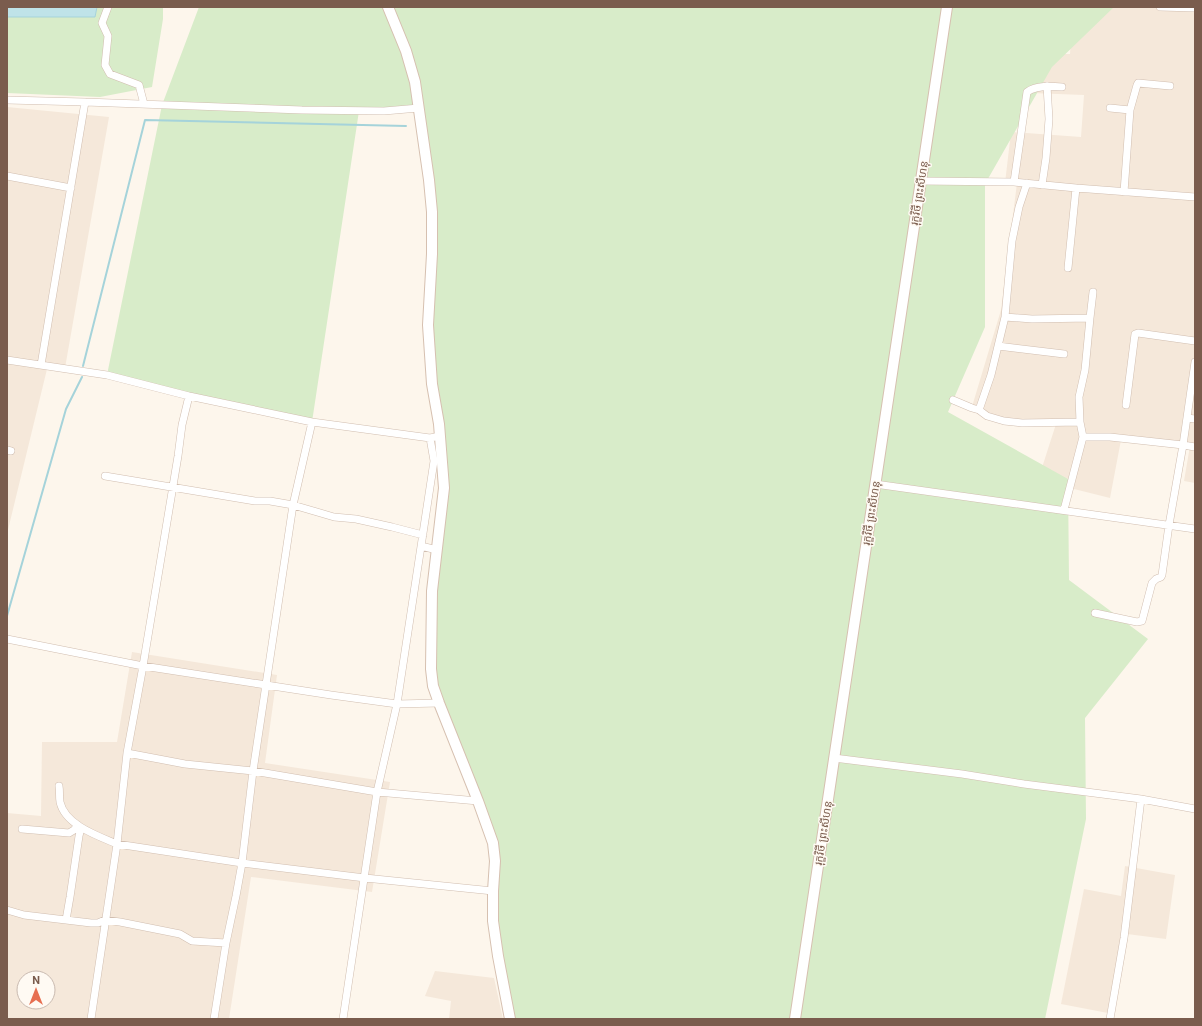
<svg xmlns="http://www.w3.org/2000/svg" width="1202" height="1026" viewBox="0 0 1202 1026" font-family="Roboto,'Noto Sans Khmer',sans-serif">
  <rect width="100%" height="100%" fill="#fdf6ec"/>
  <path fill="#f5e8da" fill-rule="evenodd" d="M1073,7H1195V483L1184,481L1190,446L1121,440L1110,498L1038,480L1056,424L1014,423L971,410L1001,310L1017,183H1005L1011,132L1081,137L1084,95L1031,93L1034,54H1070Z
    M7,107L109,117L65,368L48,365L7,534Z
    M132,652L277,675L265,763L390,782L372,892L251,877L229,1019H7V813L41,816L42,742H117ZM24,978H48V1002H24Z
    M1125,866L1175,875L1166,939L1127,934L1113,1014L1061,1004L1084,889L1121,896Z
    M435,971L494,978L503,1019H449L451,1001L425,996Z"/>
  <path fill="#d8ecc9" d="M97,7H163V19L152,87L100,97L7,93V17H95Z
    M199,7H1114L1052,67L985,184V327L948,412L1068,479L1069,580L1148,639L1085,718L1086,819L1045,1019H510L498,956L495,861L431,669L444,488L428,325L432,254L419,108L359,111L312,422L107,375L162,105Z"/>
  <path fill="#bfe3e8" stroke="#a5d3da" d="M7,7H97L95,17H7Z"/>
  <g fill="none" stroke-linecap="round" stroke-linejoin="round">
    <path stroke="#a5d3da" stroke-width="2" d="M83,366L145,120L406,126
      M7,616L66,409L82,377"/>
    <defs>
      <path id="street" d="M108,7L102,23L108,36L105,65L110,74L139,85L144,104
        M1160,7L1195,8
        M7,100L85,102L302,110L384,111L419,108
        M1110,108L1130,110L1124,192
        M1130,110L1137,85L1138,83L1170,86
        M7,176L71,188
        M921,181L1014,182L1076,188L1195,197
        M1014,182L1027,92C1036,85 1051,86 1062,87
        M1027,183L1019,207L1012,241L1005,317L1032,319L1090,318L1085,370L1079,397L1080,422L1083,437
        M1042,185L1046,158L1049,119L1047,86
        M1068,268L1076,188
        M1090,318L1093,292
        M998,346L1064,354
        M7,360L107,375L189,396L312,422L430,438L435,437
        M41,365L85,102
        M953,400L972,408L979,410L987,416L1004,421L1022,423L1080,422
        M1126,405L1135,334L1138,333L1195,341
        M979,410L991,375L1005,317
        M1187,418L1195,419
        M7,450L11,451
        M105,476L255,501H270L293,505L334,517L356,519L392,527L423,535
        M875,484L1195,529
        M1064,510L1083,437H1110L1183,445L1195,362
        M421,546L437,550
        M1095,613L1137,622L1142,621L1152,583L1156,579L1161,577L1162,575L1169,525L1183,445L1195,447
        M7,639L143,666L331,695L397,704L439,703
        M127,753L185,764L253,771L377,792L478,801
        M834,758L962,774L1024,784L1141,799L1195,809
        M59,786C60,791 59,797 60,802C65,825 98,836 117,844L242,863L365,878L493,891
        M22,829L69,833L74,830L78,825
        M7,910L24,915L66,920L91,923H98L105,920L120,922L180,934L192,941L226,943
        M66,920L70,897L79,836L81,828
        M91,1019L117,844L127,753L143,666L178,456L182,425L189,396
        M214,1019L226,943L236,896L242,863L253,771L293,505L312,422
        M343,1019L377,792L397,704L434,461L430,438
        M1110,1019L1124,938L1141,799"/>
      <path id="secondary" d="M388,7L406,51L415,82L429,180L432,212V254L428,325L432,384L439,424L444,488L432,591L431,669L433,686L439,703L478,801L493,843L495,861L493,891V921L498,956L510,1019
        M795,1019L947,7"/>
    </defs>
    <use href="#street" stroke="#d1beb0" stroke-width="8"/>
    <use href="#secondary" stroke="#d6c0b0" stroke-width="12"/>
    <use href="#street" stroke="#fff" stroke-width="7"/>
    <use href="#secondary" stroke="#fff" stroke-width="10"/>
  </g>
  <g text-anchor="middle" stroke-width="3" stroke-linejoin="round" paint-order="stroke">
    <g font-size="11" fill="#7a5c4d" stroke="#fffaf3">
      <text transform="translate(919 193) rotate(-81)" y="4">រុក្ខវិថី ព្រះសីហនុ</text>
      <text transform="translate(871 513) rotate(-81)" y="4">រុក្ខវិថី ព្រះសីហនុ</text>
      <text transform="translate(823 833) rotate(-81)" y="4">រុក្ខវិថី ព្រះសីហនុ</text>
    </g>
  </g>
  <rect width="1202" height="1026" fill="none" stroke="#7a5c4d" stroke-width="16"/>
  <g transform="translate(36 990)"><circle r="19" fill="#fffaf3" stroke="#cabbb1"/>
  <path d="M0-3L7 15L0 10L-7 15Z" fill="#e76f51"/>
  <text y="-6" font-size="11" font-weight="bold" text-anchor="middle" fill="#7a5c4d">N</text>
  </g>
</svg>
